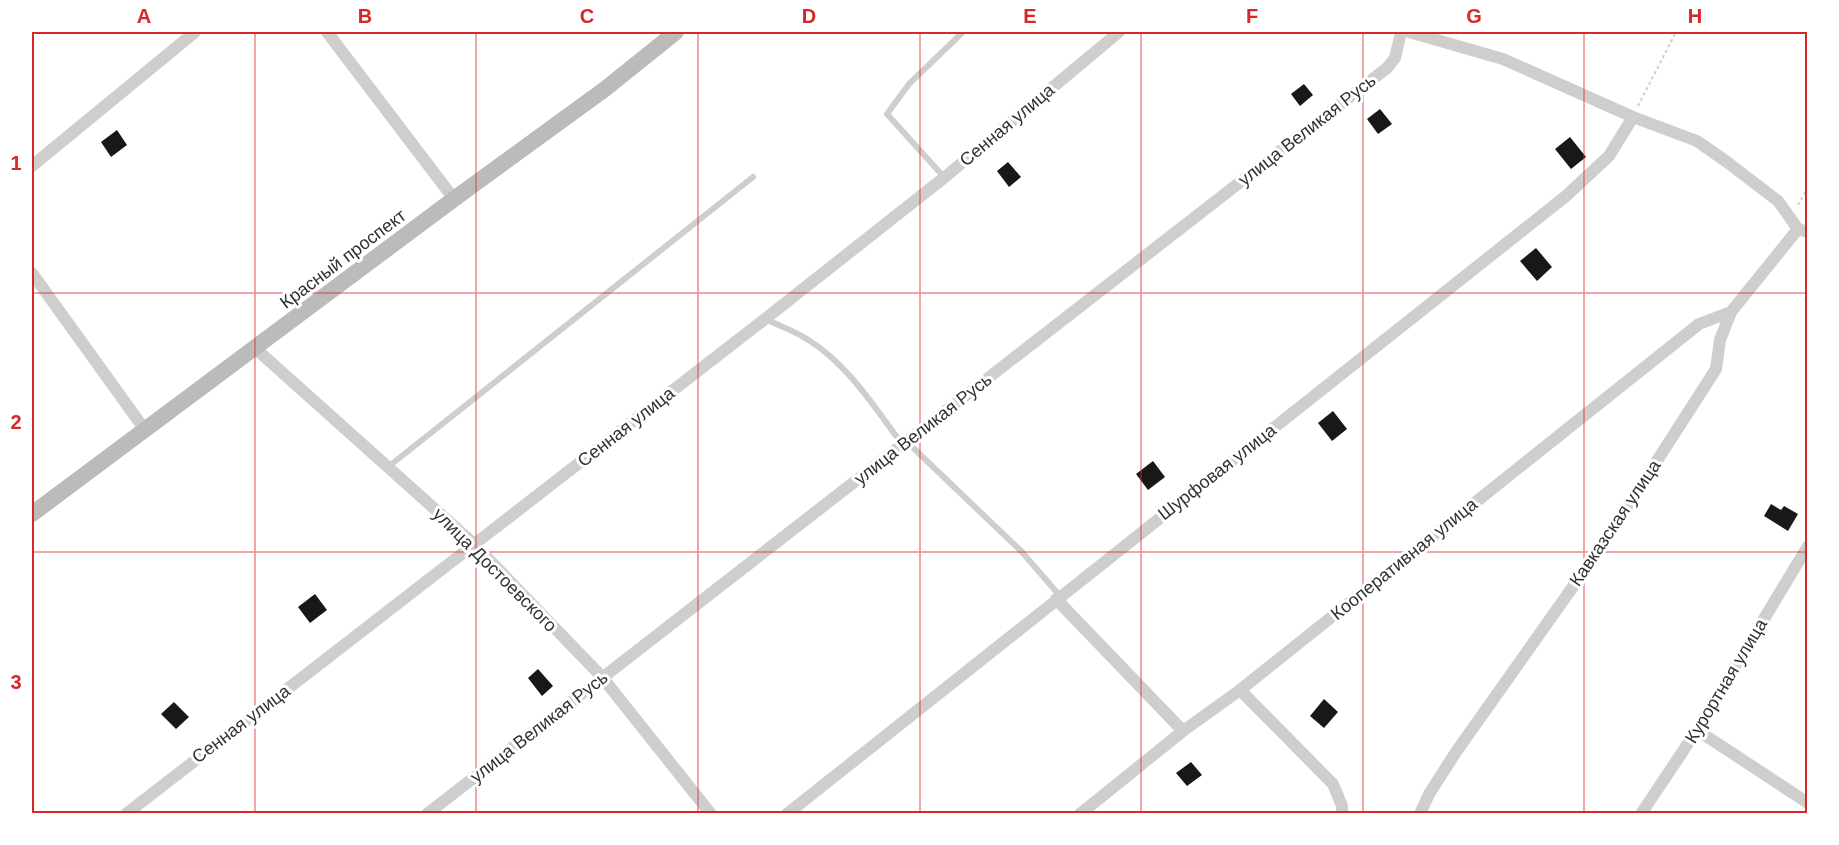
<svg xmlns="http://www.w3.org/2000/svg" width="1839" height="845" viewBox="0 0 1839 845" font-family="Arial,sans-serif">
  <rect width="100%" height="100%" fill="#fff"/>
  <path fill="#181818" d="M1304,84L1313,95L1300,106L1291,94Z
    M1380,109L1392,124L1378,134L1367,119Z
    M117,130L127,145L111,157L101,142Z
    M1570,137L1586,157L1571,169L1555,149Z
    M1008,162L1021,177L1009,187L997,171Z
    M1536,248L1552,267L1537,281L1520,261Z
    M1333,411L1347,429L1332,441L1318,423Z
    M1153,461L1165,477L1148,490L1136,474Z
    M1771,504L1781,510L1784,506L1798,514L1788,531L1764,516Z
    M315,594L327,610L310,623L298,607Z
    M538,669L553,686L542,696L528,678Z
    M1324,699L1338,712L1324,728L1310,716Z
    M174,702L189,717L176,729L161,714Z
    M1191,762L1202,775L1187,786L1176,773Z"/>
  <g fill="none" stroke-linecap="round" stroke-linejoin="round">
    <path stroke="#cecece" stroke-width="2" stroke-dasharray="3 3" stroke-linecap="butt" d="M1638,106L1676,32
      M1798,205L1808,187"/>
    <path stroke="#cecece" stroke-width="6" d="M944,177L887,114L909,84L963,32
      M765,319C780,326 797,332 810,341C849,366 875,408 902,444
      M907,442L1022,552L1060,596
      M388,467L753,177"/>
    <path stroke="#cecece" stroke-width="12" d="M327,32L454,199
      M1409,32L1503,59L1633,117L1697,141L1727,162L1778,201L1798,229L1808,232
      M32,166L195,32
      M32,273L145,430
      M256,349L475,545L602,677L711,814
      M1056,599L1183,731
      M1240,690L1333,784L1342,806V814
      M1697,730L1808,803
      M126,814L765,319L945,177L1119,32
      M427,814L1387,68L1395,58L1401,32
      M787,814L1566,196L1609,156L1633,117
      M1080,814L1183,731L1240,690L1699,324L1731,312
      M1420,814L1429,794L1456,752L1606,540L1716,369L1720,340L1731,312L1798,229
      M1641,814L1697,730L1808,546"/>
    <path stroke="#bbb" stroke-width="16" d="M32,514L454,199L605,89L676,32"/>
  </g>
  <path fill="none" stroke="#d62828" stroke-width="1.5" stroke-opacity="0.55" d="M255,32V814M476,32V814M698,32V814M920,32V814M1141,32V814M1363,32V814M1584,32V814M32,293H1808M32,552H1808"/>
  <g text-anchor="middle" stroke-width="6" stroke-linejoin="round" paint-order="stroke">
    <g font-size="18" fill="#313131" stroke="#fff">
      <text transform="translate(1007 125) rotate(-40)" y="6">Сенная улица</text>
      <text transform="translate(1307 130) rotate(-38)" y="6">улица Великая Русь</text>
      <text transform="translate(343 259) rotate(-37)" y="6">Красный проспект</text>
      <text transform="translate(626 427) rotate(-38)" y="6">Сенная улица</text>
      <text transform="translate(923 429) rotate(-38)" y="6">улица Великая Русь</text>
      <text transform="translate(1217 472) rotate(-38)" y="6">Шурфовая улица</text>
      <text transform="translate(1615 523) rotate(-56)" y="6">Кавказская улица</text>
      <text transform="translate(1404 559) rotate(-39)" y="6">Кооперативная улица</text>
      <text transform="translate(495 570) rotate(45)" y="6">улица Достоевского</text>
      <text transform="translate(1726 681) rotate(-59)" y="6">Курортная улица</text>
      <text transform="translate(241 724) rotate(-37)" y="6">Сенная улица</text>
      <text transform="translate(539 727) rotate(-38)" y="6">улица Великая Русь</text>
    </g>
  </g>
  <rect width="1839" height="845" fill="none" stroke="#ffffff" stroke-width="66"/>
  <rect x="33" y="33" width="1773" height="779" fill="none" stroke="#d62828" stroke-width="2"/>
  <g font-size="20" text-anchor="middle" font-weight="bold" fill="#d62828">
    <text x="144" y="23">A</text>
    <text x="365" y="23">B</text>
    <text x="587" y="23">C</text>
    <text x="809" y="23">D</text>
    <text x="1030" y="23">E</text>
    <text x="1252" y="23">F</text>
    <text x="1474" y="23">G</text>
    <text x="1695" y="23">H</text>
    <text x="16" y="170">1</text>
    <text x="16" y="429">2</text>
    <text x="16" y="689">3</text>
  </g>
</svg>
